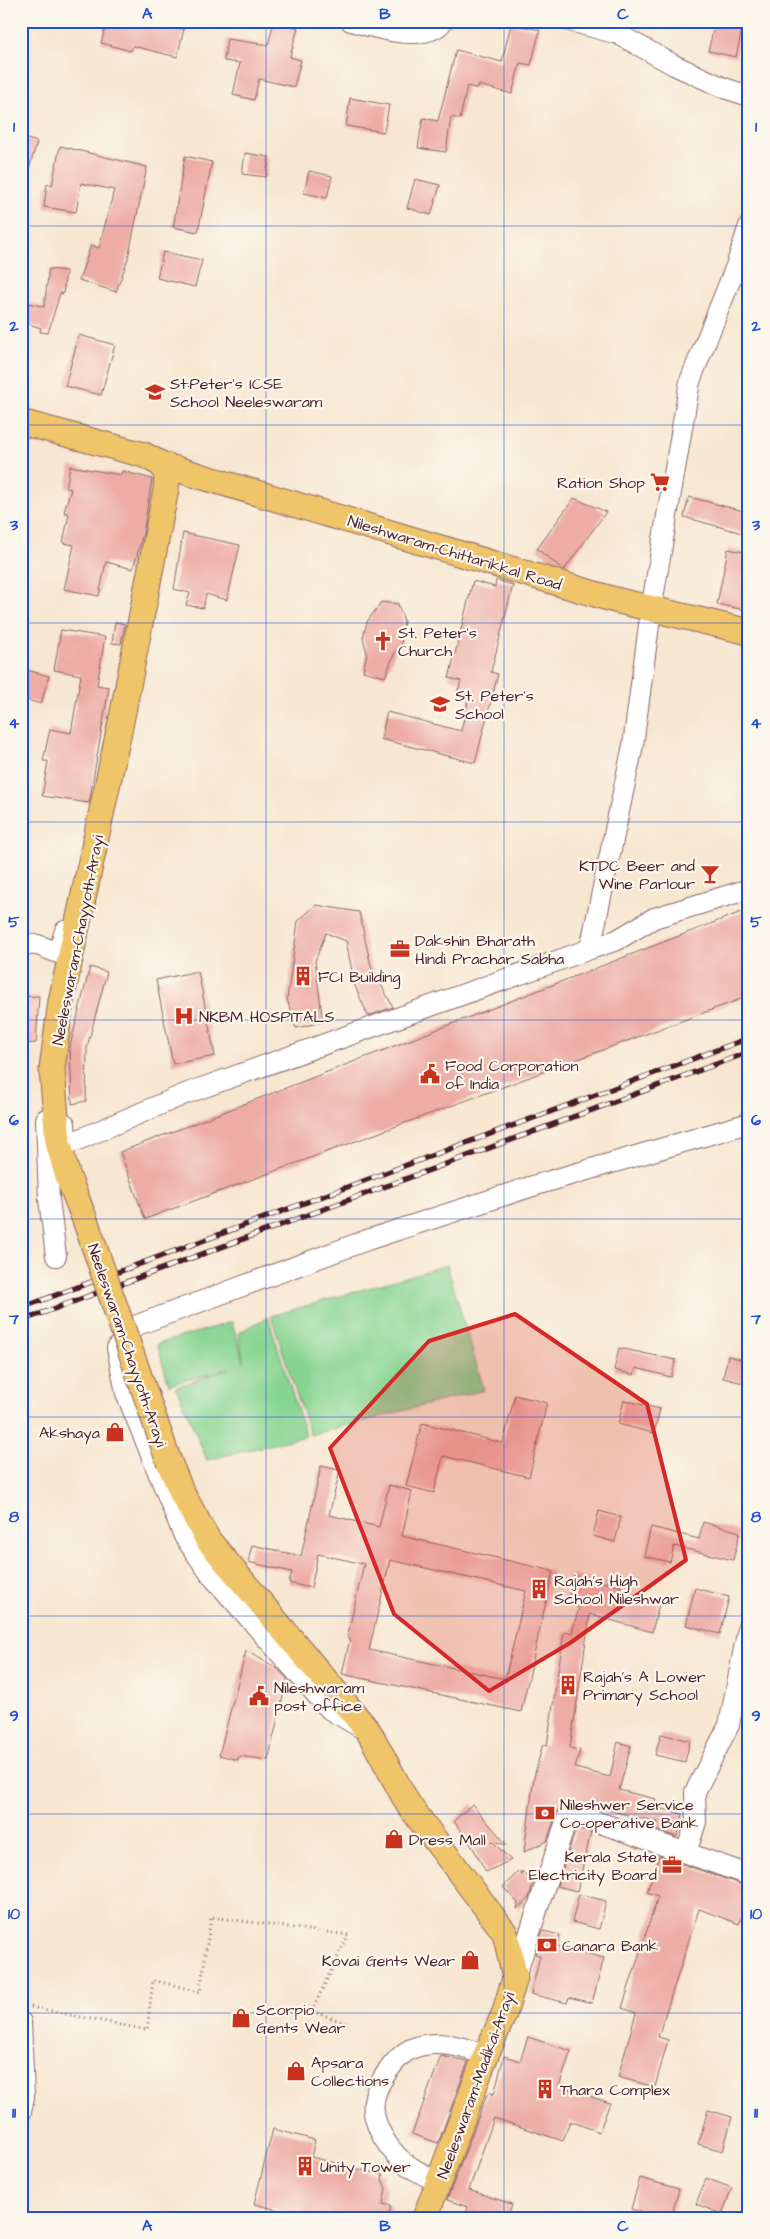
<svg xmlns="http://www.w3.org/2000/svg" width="770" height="2239" viewBox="0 0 770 2239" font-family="'Architects Daughter',sans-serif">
  <rect width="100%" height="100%" fill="#fbf7ec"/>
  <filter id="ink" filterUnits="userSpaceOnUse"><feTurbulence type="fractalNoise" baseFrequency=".02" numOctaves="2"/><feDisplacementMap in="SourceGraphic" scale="10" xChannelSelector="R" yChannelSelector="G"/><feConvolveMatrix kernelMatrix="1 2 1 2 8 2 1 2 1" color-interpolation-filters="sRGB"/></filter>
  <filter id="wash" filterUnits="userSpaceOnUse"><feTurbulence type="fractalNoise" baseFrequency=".0096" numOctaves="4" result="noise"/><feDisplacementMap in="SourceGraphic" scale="20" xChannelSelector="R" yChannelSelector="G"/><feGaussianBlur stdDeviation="1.12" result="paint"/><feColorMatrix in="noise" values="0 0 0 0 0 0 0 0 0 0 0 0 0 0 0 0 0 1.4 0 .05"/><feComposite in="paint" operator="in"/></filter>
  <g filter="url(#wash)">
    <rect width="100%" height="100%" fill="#f7e6d0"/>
    <path fill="#86d492" stroke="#687a5e" d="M447,1265L484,1390L310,1435L271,1316Z
      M268,1317L306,1436L207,1460L176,1387L230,1368L169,1385L157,1344L232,1322L244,1363L238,1333Z"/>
    <g id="blocks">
      <path fill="#edaca4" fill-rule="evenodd" d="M107,21H153L184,29L177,57L133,46L131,51L101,43Z
        M274,21L298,28L290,57L301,60L294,87L259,79L254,100L233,95L240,63L224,61L227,39L268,45Z
        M715,23L742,29L736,57L708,51Z
        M511,24L540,30L531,65L520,63L512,94L479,85L478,89L467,86L460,119L451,117L446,152L418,148L423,118L438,121L456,50L502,62Z
        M350,98L389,105L384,132L346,126Z
        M21,137L37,142L25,182H21Z
        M60,146L147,167L128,258L116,292L79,280L91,245L99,248L114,190L81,183L76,212L44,207L47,184L52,185Z
        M245,153L269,157L266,177L242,174Z
        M185,156L212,162L198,232L173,227Z
        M309,171L332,176L327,198L304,193Z
        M415,179L440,185L431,215L407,208Z
        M163,252L202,260L195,287L157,278Z
        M49,269L66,271L63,294L60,293L48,333L40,332L41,328L23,322L29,303L44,307Z
        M79,335L115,345L101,395L65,386Z
        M70,466L121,475L122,471L152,479L143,534L133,569L106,562L99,596L64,589L74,545L63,543L69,514L64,512L71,489L66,488Z
        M689,497L747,512L742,533L684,517Z
        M574,498L606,512L564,570L537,549Z
        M183,533L240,545L227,600L206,594L203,608L186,605L190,593L174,589Z
        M728,549L749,553V593L745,610L717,604Z
        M496,580L513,585L491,672L498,674L475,763L381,739L387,712L461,731L469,697L457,694L461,681L449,678L473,581L495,587Z
        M381,602L398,604L404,621L401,645L395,652L385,677L363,671L367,653L363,638L367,622Z
        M115,622L125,624L121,644L112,643Z
        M61,630L105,637L97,685L109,687L89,803L42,796L48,761H43L50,729L71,733L81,675L54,670Z
        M23,669L49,676L41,704L21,698Z
        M316,905L359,912L371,966L393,1007L368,1016L355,986L346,941L326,933L315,961L323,1022L296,1028L287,999L298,921Z
        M749,909V996L145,1219L120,1152Z
        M90,967L107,972L87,1047L86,1101L72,1104L70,1046Z
        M198,971L215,1056L173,1064L156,980Z
        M39,996L36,1043L21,1044V997Z
        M619,1348L676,1360L671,1377L636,1368L634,1375L614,1370Z
        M728,1356L748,1361L743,1383L723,1378Z
        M515,1395L547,1403L529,1477L443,1456L434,1493L406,1486L422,1423L503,1443Z
        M624,1400L660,1409L654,1433L618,1424Z
        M321,1466L340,1470L329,1515L379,1527L389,1485L412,1491L402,1536L553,1571L521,1712L342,1674L350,1639L347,1638L364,1564L318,1554L311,1588L289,1583L292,1572L248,1562L252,1545L301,1556ZM390,1560L526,1591L505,1679L369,1650Z
        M599,1511L621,1517L615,1542L593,1536Z
        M703,1522L740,1532L733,1560L674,1546L670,1562L644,1556L651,1527L699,1539Z
        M572,1575L621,1586L619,1593L659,1604L652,1632L590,1614L570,1748L580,1750L575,1768L610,1777L618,1742L631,1746L619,1790L656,1799L654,1807L683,1814L677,1837L656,1830L658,1822L598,1808L597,1809L565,1804L557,1811L547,1841L524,1852L534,1777L543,1744L547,1745L564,1632L572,1633L579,1607L568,1605Z
        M695,1588L729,1597L720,1634L686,1625Z
        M246,1651L277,1668L287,1679L268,1760L239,1756L238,1760L219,1755Z
        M661,1734L690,1741L685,1762L655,1755Z
        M472,1804L507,1845L492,1841L511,1860L486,1872L470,1842L469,1843L454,1821Z
        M576,1829L591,1832L577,1891L557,1886Z
        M659,1856L749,1887V1898L739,1924L699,1909L658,2037L668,2040L655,2087L618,2077L636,2013L622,2008L658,1896L647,1892Z
        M519,1871L522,1876V1871L533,1883L529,1898L517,1909L518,1903L503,1887Z
        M579,1894L606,1901L599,1929L572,1922Z
        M543,1931L560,1935L557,1946L604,1958L592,2003L569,1997L567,2003L531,1994L540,1956L535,1954Z
        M528,2037L571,2051L559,2086L610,2103L599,2132L570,2121L563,2141L494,2118L469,2190L512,2204L507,2218H465L468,2207L447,2200L488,2092L494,2094L504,2056L520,2061Z
        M441,2056L468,2062L438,2143L412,2134Z
        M708,2110L732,2117L723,2151L698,2144Z
        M273,2129L315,2140L311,2157L383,2175L382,2179L386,2189L383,2204L391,2206L388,2218H311L254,2204Z
        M640,2178L679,2189L671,2218H659L631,2209Z
        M706,2178L732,2188L722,2214L696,2204Z"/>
    </g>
  </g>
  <g filter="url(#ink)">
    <use href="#blocks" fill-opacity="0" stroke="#876565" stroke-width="1"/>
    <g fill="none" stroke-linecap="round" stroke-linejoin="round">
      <defs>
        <path id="minor" d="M351,21C374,28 427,44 443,21
          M570,21L618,34L674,65L724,88L749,96
          M21,944L38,945L58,953L65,931L71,932
          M590,949L617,940L654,918L749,889
          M46,1119L49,1199L56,1256
          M65,1124L66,1145L185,1094L590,949L633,745L651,610L690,381L736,266L749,226
          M360,1727L329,1709L211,1575L184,1536L126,1393L117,1348L132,1327L367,1240L536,1185L749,1123
          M686,1853L696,1822L695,1792L729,1725L749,1623
          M515,1978L568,1815L592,1820L749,1875
          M21,2022L24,2097L21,2112
          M439,2183C425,2175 408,2168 397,2156C384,2142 371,2120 374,2101C376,2084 396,2056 411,2049C435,2038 463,2047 486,2055"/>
        <path id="major" d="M21,422L144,455L163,465L615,600L749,632
          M85,1220L68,1177L58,1142L52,1069L61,1001L122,717L166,489L167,477L163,465
          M169,1462L182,1493L208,1540L369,1732L408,1804L505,1933L515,1978L504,2014L486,2055L425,2218"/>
      </defs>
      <use href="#minor" stroke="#876565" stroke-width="22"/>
      <use href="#major" stroke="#876565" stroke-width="27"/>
      <path stroke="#876565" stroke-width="3" stroke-dasharray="1 4" stroke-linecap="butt" d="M31,2007L147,2030L153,1980L200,1992L211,1917L348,1935L312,2011L348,2024"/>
      <use href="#minor" stroke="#fff" stroke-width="20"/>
      <use href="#major" stroke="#f0c469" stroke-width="25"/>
      <defs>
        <path id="rail" d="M21,1308L749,1038
          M21,1321L749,1052"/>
      </defs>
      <use href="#rail" stroke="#4a1f2b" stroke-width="5.5"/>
      <use href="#rail" stroke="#fbf7ec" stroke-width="4" stroke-dasharray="11" stroke-linecap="butt"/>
      <defs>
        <path id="major-bridge" d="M85,1220L169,1462"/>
      </defs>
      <use href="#major-bridge" stroke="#876565" stroke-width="27" stroke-linecap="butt"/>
      <use href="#major-bridge" stroke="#f0c469" stroke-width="25"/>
    </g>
  </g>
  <path fill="#d62828" fill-opacity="0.2" stroke="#d62828" stroke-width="4" stroke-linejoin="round" d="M515,1314L647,1404L686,1560L570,1643L489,1691L394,1614L330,1448L429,1341Z"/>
  <path fill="none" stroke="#1d4ed8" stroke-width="1" stroke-opacity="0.55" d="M266,21V2218M504,21V2218M21,226H749M21,425H749M21,623H749M21,822H749M21,1020H749M21,1219H749M21,1417H749M21,1616H749M21,1814H749M21,2013H749"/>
  <defs>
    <symbol id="school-bare" viewBox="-9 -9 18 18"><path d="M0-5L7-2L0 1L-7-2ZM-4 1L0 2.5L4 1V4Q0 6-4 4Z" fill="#c8321e" stroke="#fbf7ec" stroke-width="2.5" paint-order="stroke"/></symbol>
    <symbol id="supermarket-bare" viewBox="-9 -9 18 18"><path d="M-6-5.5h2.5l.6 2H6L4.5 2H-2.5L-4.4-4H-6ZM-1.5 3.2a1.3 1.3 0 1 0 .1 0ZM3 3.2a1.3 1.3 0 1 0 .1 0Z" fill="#c8321e" stroke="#fbf7ec" stroke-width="2.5" paint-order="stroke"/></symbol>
    <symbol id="church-bare" viewBox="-9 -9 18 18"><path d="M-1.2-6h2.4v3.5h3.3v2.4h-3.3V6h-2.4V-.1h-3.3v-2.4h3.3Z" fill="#c8321e" stroke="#fbf7ec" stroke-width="2.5" paint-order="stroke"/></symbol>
    <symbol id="bar-bare" viewBox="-9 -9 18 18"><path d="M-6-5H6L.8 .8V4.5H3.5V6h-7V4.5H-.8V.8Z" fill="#c8321e" stroke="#fbf7ec" stroke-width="2.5" paint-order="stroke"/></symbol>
    <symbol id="office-bare" viewBox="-9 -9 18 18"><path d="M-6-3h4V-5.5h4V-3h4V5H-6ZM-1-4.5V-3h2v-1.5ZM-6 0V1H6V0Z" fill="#c8321e" stroke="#fbf7ec" stroke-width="2.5" paint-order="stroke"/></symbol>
    <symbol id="building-bare" viewBox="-9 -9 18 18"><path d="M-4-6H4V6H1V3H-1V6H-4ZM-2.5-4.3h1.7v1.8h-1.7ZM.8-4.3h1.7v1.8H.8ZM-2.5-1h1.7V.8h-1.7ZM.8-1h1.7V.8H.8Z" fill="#c8321e" stroke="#fbf7ec" stroke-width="2.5" paint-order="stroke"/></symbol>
    <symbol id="hospital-bare" viewBox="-9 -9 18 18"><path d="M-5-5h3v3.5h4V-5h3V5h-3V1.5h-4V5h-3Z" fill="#c8321e" stroke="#fbf7ec" stroke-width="2.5" paint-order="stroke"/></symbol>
    <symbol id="civic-bare" viewBox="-9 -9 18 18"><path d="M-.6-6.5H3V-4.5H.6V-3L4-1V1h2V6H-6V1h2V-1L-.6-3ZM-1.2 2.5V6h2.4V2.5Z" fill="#c8321e" stroke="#fbf7ec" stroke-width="2.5" paint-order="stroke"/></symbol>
    <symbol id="shop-bare" viewBox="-9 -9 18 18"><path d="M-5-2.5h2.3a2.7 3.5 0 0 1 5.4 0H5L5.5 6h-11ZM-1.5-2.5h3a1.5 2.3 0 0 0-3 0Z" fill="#c8321e" stroke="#fbf7ec" stroke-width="2.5" paint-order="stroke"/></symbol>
    <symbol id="bank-bare" viewBox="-9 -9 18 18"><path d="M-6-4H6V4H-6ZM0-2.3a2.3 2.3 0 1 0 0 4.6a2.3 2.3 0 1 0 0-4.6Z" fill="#c8321e" stroke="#fbf7ec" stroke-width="2.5" paint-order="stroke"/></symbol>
  </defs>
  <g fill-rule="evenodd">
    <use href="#school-bare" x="141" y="378" width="28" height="28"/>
    <use href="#supermarket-bare" x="646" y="468" width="28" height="28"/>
    <use href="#church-bare" x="369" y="627" width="28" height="28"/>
    <use href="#school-bare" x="426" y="690" width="28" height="28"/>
    <use href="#bar-bare" x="696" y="860" width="28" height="28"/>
    <use href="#office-bare" x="386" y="935" width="28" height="28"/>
    <use href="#building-bare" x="289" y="962" width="28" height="28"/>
    <use href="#hospital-bare" x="170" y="1002" width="28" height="28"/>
    <use href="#civic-bare" x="416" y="1060" width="28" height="28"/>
    <use href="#shop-bare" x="101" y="1418" width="28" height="28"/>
    <use href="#building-bare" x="525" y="1575" width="28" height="28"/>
    <use href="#building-bare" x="554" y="1671" width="28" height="28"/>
    <use href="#civic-bare" x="245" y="1682" width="28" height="28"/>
    <use href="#bank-bare" x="531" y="1799" width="28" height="28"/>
    <use href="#shop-bare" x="380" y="1825" width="28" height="28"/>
    <use href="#office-bare" x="658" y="1851" width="28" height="28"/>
    <use href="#bank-bare" x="533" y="1931" width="28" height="28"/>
    <use href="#shop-bare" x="456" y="1946" width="28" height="28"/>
    <use href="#shop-bare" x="227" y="2004" width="28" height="28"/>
    <use href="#shop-bare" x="282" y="2057" width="28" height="28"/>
    <use href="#building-bare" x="531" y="2075" width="28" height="28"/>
    <use href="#building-bare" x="291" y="2152" width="28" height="28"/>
  </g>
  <g text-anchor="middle" stroke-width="4.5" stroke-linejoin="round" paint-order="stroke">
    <g font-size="16" fill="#4a1f2b" stroke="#fbf7ec" text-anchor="start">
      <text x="170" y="389">St:Peter's ICSE<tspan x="170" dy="18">School Neeleswaram</tspan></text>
      <text x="645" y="488" text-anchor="end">Ration Shop</text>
      <text x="398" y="638">St. Peter's<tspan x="398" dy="18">Church</tspan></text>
      <text x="455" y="701">St. Peter's<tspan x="455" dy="18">School</tspan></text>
      <text x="695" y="871" text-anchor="end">KTDC Beer and<tspan x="695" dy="18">Wine Parlour</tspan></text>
      <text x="415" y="946">Dakshin Bharath<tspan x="415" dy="18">Hindi Prachar Sabha</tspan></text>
      <text x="318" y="982">FCI Building</text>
      <text x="199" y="1022">NKBM HOSPITALS</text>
      <text x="445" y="1071">Food Corporation<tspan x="445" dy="18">of India</tspan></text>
      <text x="100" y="1438" text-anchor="end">Akshaya</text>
      <text x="554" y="1586">Rajah's High<tspan x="554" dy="18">School Nileshwar</tspan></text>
      <text x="583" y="1682">Rajah's A Lower<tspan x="583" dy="18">Primary School</tspan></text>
      <text x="274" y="1693">Nileshwaram<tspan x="274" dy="18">post office</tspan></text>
      <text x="560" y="1810">Nileshwer Service<tspan x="560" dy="18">Co-operative Bank</tspan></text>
      <text x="409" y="1845">Dress Mall</text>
      <text x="657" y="1862" text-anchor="end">Kerala State<tspan x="657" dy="18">Electricity Board</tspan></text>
      <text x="562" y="1951">Canara Bank</text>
      <text x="455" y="1966" text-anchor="end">Kovai Gents Wear</text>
      <text x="256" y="2015">Scorpio<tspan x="256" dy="18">Gents Wear</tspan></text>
      <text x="311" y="2068">Apsara<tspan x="311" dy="18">Collections</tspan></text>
      <text x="560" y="2095">Thara Complex</text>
      <text x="320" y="2172">Unity Tower</text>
    </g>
    <g font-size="16" fill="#4a1f2b" stroke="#fbf7ec">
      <text transform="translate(455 552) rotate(17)" y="6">Nileshwaram-Chittarikkal Road</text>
      <text transform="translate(77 940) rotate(-79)" y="6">Neeleswaram-Chayyoth-Arayi</text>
      <text transform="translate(128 1345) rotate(71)" y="6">Neeleswaram-Chayyoth-Arayi</text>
      <text transform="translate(475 2085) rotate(-70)" y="6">Neeleswaram-Madikai-Arayi</text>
    </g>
  </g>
  <rect width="770" height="2239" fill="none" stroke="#fbf7ec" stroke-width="55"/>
  <rect x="28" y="28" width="714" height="2184" fill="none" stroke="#1d4ed8" stroke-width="2"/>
  <g font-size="16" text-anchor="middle" font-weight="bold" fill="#1d4ed8">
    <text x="147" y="19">A</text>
    <text x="385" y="19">B</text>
    <text x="623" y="19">C</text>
    <text x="14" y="132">1</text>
    <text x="756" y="132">1</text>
    <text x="14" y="331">2</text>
    <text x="756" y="331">2</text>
    <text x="14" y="530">3</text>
    <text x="756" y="530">3</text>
    <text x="14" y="728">4</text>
    <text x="756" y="728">4</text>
    <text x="14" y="927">5</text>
    <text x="756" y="927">5</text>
    <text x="14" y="1125">6</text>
    <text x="756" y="1125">6</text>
    <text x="14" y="1324">7</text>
    <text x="756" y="1324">7</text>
    <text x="14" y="1522">8</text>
    <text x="756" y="1522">8</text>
    <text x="14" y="1721">9</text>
    <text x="756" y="1721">9</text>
    <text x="14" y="1919">10</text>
    <text x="756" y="1919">10</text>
    <text x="14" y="2118">11</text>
    <text x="756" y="2118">11</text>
    <text x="147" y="2231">A</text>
    <text x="385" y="2231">B</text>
    <text x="623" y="2231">C</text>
  </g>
</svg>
